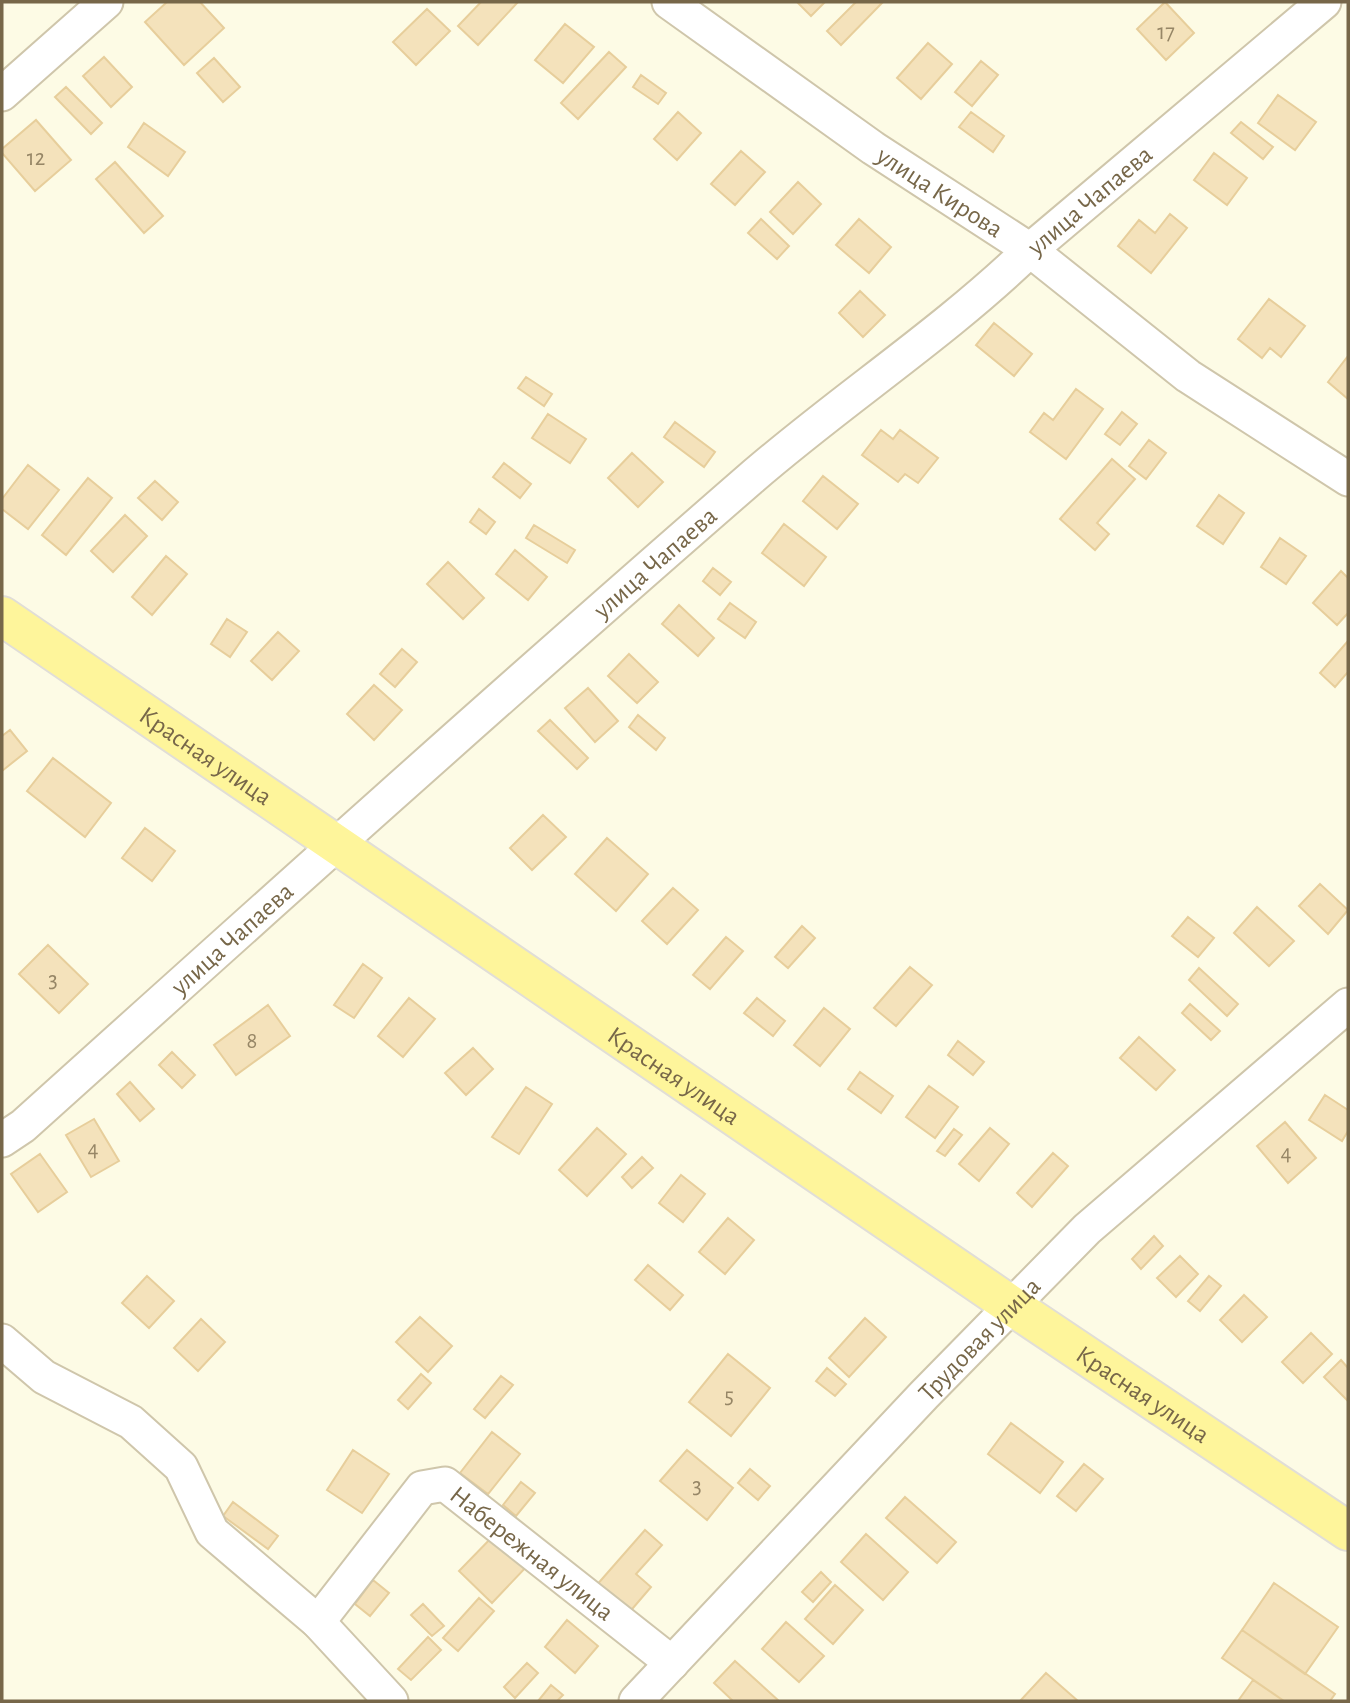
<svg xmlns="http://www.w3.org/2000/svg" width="1350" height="1703" viewBox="0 0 1350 1703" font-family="'Alegreya Sans',sans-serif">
  <rect width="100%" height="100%" fill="#fdfbe5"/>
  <path fill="#f4e2bb" stroke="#e7ce9b" stroke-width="2" d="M167,2H200L224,28L184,65L145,22Z
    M481,2H518L478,45L458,26Z
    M797,2H825L811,16Z
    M856,2H883L841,45L827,31Z
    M1165,2L1194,33L1166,60L1137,29Z
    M427,9L450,31L416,65L393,42Z
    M565,24L594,47L563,83L535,60Z
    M928,43L952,64L921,99L897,78Z
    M609,52L626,67L578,119L561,103Z
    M104,57L132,87L111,107L83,76Z
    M214,58L240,87L223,102L197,73Z
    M981,61L998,75L972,106L955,92Z
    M641,75L666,93L658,104L633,87Z
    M66,87L102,123L91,134L55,97Z
    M1278,95L1316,122L1295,150L1258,123Z
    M678,112L701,133L677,160L654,139Z
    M971,112L1004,136L993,152L959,127Z
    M36,120L71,160L35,191L2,153V149Z
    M1241,122L1273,147L1263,159L1231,133Z
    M144,123L185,152L168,176L128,147Z
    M741,151L765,172L735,205L711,184Z
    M1214,153L1247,178L1227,205L1194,180Z
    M115,162L163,216L144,233L96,179Z
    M798,182L821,204L793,234L770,212Z
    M1170,214L1187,228L1151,273L1118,246L1139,220L1155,233Z
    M761,219L789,246L777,259L748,233Z
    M859,219L891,247L869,273L836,245Z
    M860,291L885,315L863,337L839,313Z
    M1269,299L1305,326L1281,357L1270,348L1262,358L1238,339Z
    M994,323L1032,354L1014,376L976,345Z
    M1348,356V399L1328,382Z
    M526,377L552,394L544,406L518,388Z
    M1076,389L1103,409L1066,459L1030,432L1044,413L1053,420Z
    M1122,412L1137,424L1120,445L1105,434Z
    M548,414L586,439L570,463L532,438Z
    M675,422L715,452L704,467L664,437Z
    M881,430L893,439L900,430L938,458L918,483L905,474L898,482L862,455Z
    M1149,440L1166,453L1146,479L1129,466Z
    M632,453L663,482L638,507L608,478Z
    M1112,459L1135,479L1097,523L1109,534L1095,550L1060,519Z
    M504,463L531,484L520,498L493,477Z
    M28,465L59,490L28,529L2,509V499Z
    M823,476L858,504L837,529L803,501Z
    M88,478L112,498L66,555L42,535Z
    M155,481L178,502L162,520L138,498Z
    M1219,495L1244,513L1223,544L1197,526Z
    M479,509L495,522L486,534L470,522Z
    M125,515L147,536L113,572L91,551Z
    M784,524L826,557L804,586L762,553Z
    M534,525L575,550L567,563L526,538Z
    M1280,538L1306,556L1286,584L1261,567Z
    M515,550L547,577L528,600L496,574Z
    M166,556L187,574L152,615L132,597Z
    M448,562L484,598L463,619L427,584Z
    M713,568L731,582L720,595L703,581Z
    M1341,571L1348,578V613L1337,625L1313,603Z
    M730,603L756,622L745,638L718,619Z
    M679,605L714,638L698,656L662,624Z
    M227,619L247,632L230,657L211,644Z
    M278,632L299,651L272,680L251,661Z
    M1348,641V672L1335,687L1320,673Z
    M402,649L417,662L395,687L380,674Z
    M629,654L658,682L637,703L608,676Z
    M374,685L402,710L374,740L347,714Z
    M588,688L618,721L595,742L565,708Z
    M638,715L665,738L656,750L629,727Z
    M550,720L588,758L577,769L538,731Z
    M10,730L27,751L2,771V736Z
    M53,758L111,803L85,837L27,791Z
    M543,815L566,837L532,870L510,848Z
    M145,828L175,851L152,881L122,858Z
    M607,838L648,874L616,911L575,874Z
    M1320,884L1348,910L1328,934L1299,906Z
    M673,888L698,910L667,944L642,921Z
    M1257,907L1294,941L1269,966L1234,933Z
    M1188,917L1214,938L1198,957L1172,936Z
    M802,926L815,938L788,968L775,957Z
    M726,937L743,951L710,989L693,975Z
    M48,945L88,984L59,1013L19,974Z
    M363,964L382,978L354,1018L334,1005Z
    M910,967L932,985L896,1026L874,1008Z
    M1199,968L1238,1004L1227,1016L1189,980Z
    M409,998L435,1019L403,1057L378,1036Z
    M757,998L785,1021L773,1036L744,1013Z
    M1190,1004L1220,1031L1211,1040L1182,1013Z
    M268,1005L290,1036L236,1075L214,1045Z
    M824,1008L850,1029L820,1066L794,1045Z
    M1139,1037L1175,1070L1156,1090L1120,1058Z
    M958,1041L984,1062L973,1075L948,1055Z
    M473,1048L493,1069L466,1095L445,1073Z
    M172,1052L195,1075L182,1088L159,1065Z
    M860,1072L893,1096L881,1113L848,1089Z
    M130,1082L154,1109L140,1121L117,1094Z
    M929,1086L958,1107L935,1138L906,1117Z
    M526,1087L552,1104L519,1154L492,1137Z
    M1325,1095L1348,1110V1131L1342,1141L1309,1120Z
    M94,1119L119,1161L91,1177L66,1135Z
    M1285,1122L1316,1158L1288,1183L1257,1146Z
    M597,1128L626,1154L587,1196L559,1170Z
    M990,1128L1009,1144L979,1181L959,1164Z
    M954,1129L962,1135L945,1156L937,1151Z
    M1053,1153L1068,1166L1032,1207L1017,1193Z
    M40,1154L67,1192L38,1212L11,1174Z
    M642,1157L653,1168L632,1188L622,1177Z
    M681,1175L705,1194L683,1222L659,1203Z
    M728,1218L754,1240L725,1274L699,1252Z
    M1154,1236L1163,1246L1141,1269L1132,1259Z
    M1180,1256L1198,1274L1176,1297L1157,1278Z
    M648,1265L683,1295L670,1310L635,1280Z
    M147,1276L174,1301L149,1328L122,1303Z
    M1209,1276L1221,1286L1200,1311L1188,1301Z
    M1244,1295L1267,1317L1242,1342L1220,1320Z
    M420,1317L452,1346L428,1372L396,1342Z
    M865,1318L886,1337L849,1377L829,1358Z
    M201,1319L225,1342L198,1371L174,1348Z
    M1311,1333L1332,1354L1303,1383L1282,1362Z
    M728,1354L770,1388L731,1436L689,1402Z
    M1341,1360L1348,1368V1401L1324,1377Z
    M827,1368L846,1384L835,1396L816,1381Z
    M421,1374L431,1383L408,1409L398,1400Z
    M501,1376L513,1385L485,1418L474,1409Z
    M1011,1423L1063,1462L1040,1493L988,1454Z
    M492,1432L520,1454L488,1494L460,1473Z
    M353,1450L389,1474L362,1513L327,1490Z
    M687,1450L733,1488L707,1520L660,1481Z
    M1084,1464L1103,1479L1076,1511L1057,1496Z
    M750,1469L770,1486L758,1500L738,1483Z
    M521,1482L535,1493L516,1516L503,1505Z
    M905,1497L956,1542L937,1563L886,1518Z
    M233,1502L278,1536L268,1549L223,1516Z
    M645,1530L662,1545L636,1574L651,1587L627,1615L595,1587Z
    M497,1532L529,1564L492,1603L459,1571Z
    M866,1534L908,1572L883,1600L841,1562Z
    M821,1572L831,1582L813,1602L802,1592Z
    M373,1580L389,1593L370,1616L355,1604Z
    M1274,1583L1338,1627L1305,1674L1242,1630Z
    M835,1585L863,1610L833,1644L805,1619Z
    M479,1598L494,1611L458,1651L443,1638Z
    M423,1604L444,1626L432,1636L411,1615Z
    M567,1620L598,1646L575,1673L545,1647Z
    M786,1622L824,1656L799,1682L762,1649Z
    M1242,1630L1335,1694L1330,1701H1284L1222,1658Z
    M428,1637L441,1650L411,1680L398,1669Z
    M735,1661L779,1701H733L714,1683Z
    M527,1663L538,1673L515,1698L504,1687Z
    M1046,1673L1078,1701H1020Z
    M1253,1680L1284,1701H1238Z
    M551,1685L563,1695L557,1701H538Z"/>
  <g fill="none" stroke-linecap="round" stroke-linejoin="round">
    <defs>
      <g id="street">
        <path id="s1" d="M669,2L873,148L1030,250L1188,376L1348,479"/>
        <path d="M2,94L106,2"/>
        <path id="s2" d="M2,1140L23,1126C264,909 505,692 750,479C841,400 943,334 1030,250L1324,2"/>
        <path d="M2,1341L44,1377L131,1422L181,1467L212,1532L318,1622L391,1701"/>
        <path id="s3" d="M318,1622L422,1488L445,1484L672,1663"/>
        <path id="s4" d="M636,1701L924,1395L1087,1229L1348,1005"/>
      </g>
      <g id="primary">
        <path id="s5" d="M2,616L1012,1306L1348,1531"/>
      </g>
    </defs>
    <use href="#street" stroke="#cfc6ab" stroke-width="37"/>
    <use href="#primary" stroke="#e1ded7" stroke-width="42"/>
    <use href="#street" stroke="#fff" stroke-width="33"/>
    <use href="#primary" stroke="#fef59b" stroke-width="38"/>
  </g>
  <g text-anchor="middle" stroke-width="6" stroke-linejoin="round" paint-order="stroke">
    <g font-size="23" fill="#968666">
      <text x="1166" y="39">17</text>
      <text x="36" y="165">12</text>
      <text x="53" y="987">3</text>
      <text x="252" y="1048">8</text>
      <text x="93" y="1156">4</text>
      <text x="1286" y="1160">4</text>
      <text x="729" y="1403">5</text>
      <text x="697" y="1493">3</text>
    </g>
    <g font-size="26" fill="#776749" stroke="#fffdec">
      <text dy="9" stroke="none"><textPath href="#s1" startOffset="331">улица Кирова</textPath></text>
      <text dy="9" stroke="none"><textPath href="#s2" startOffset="1438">улица Чапаева</textPath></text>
      <text dy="9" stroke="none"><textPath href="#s2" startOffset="872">улица Чапаева</textPath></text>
      <text dy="9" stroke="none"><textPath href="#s5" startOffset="247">Красная улица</textPath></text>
      <text dy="9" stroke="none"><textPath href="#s2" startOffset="306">улица Чапаева</textPath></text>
      <text dy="9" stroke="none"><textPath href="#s5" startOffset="814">Красная улица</textPath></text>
      <text dy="9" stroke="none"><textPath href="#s4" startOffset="499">Трудовая улица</textPath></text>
      <text dy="9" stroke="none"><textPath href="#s5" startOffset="1381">Красная улица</textPath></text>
      <text dy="9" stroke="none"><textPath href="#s3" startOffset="304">Набережная улица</textPath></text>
    </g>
  </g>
  <rect width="1350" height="1703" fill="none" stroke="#776749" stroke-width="7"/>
</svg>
